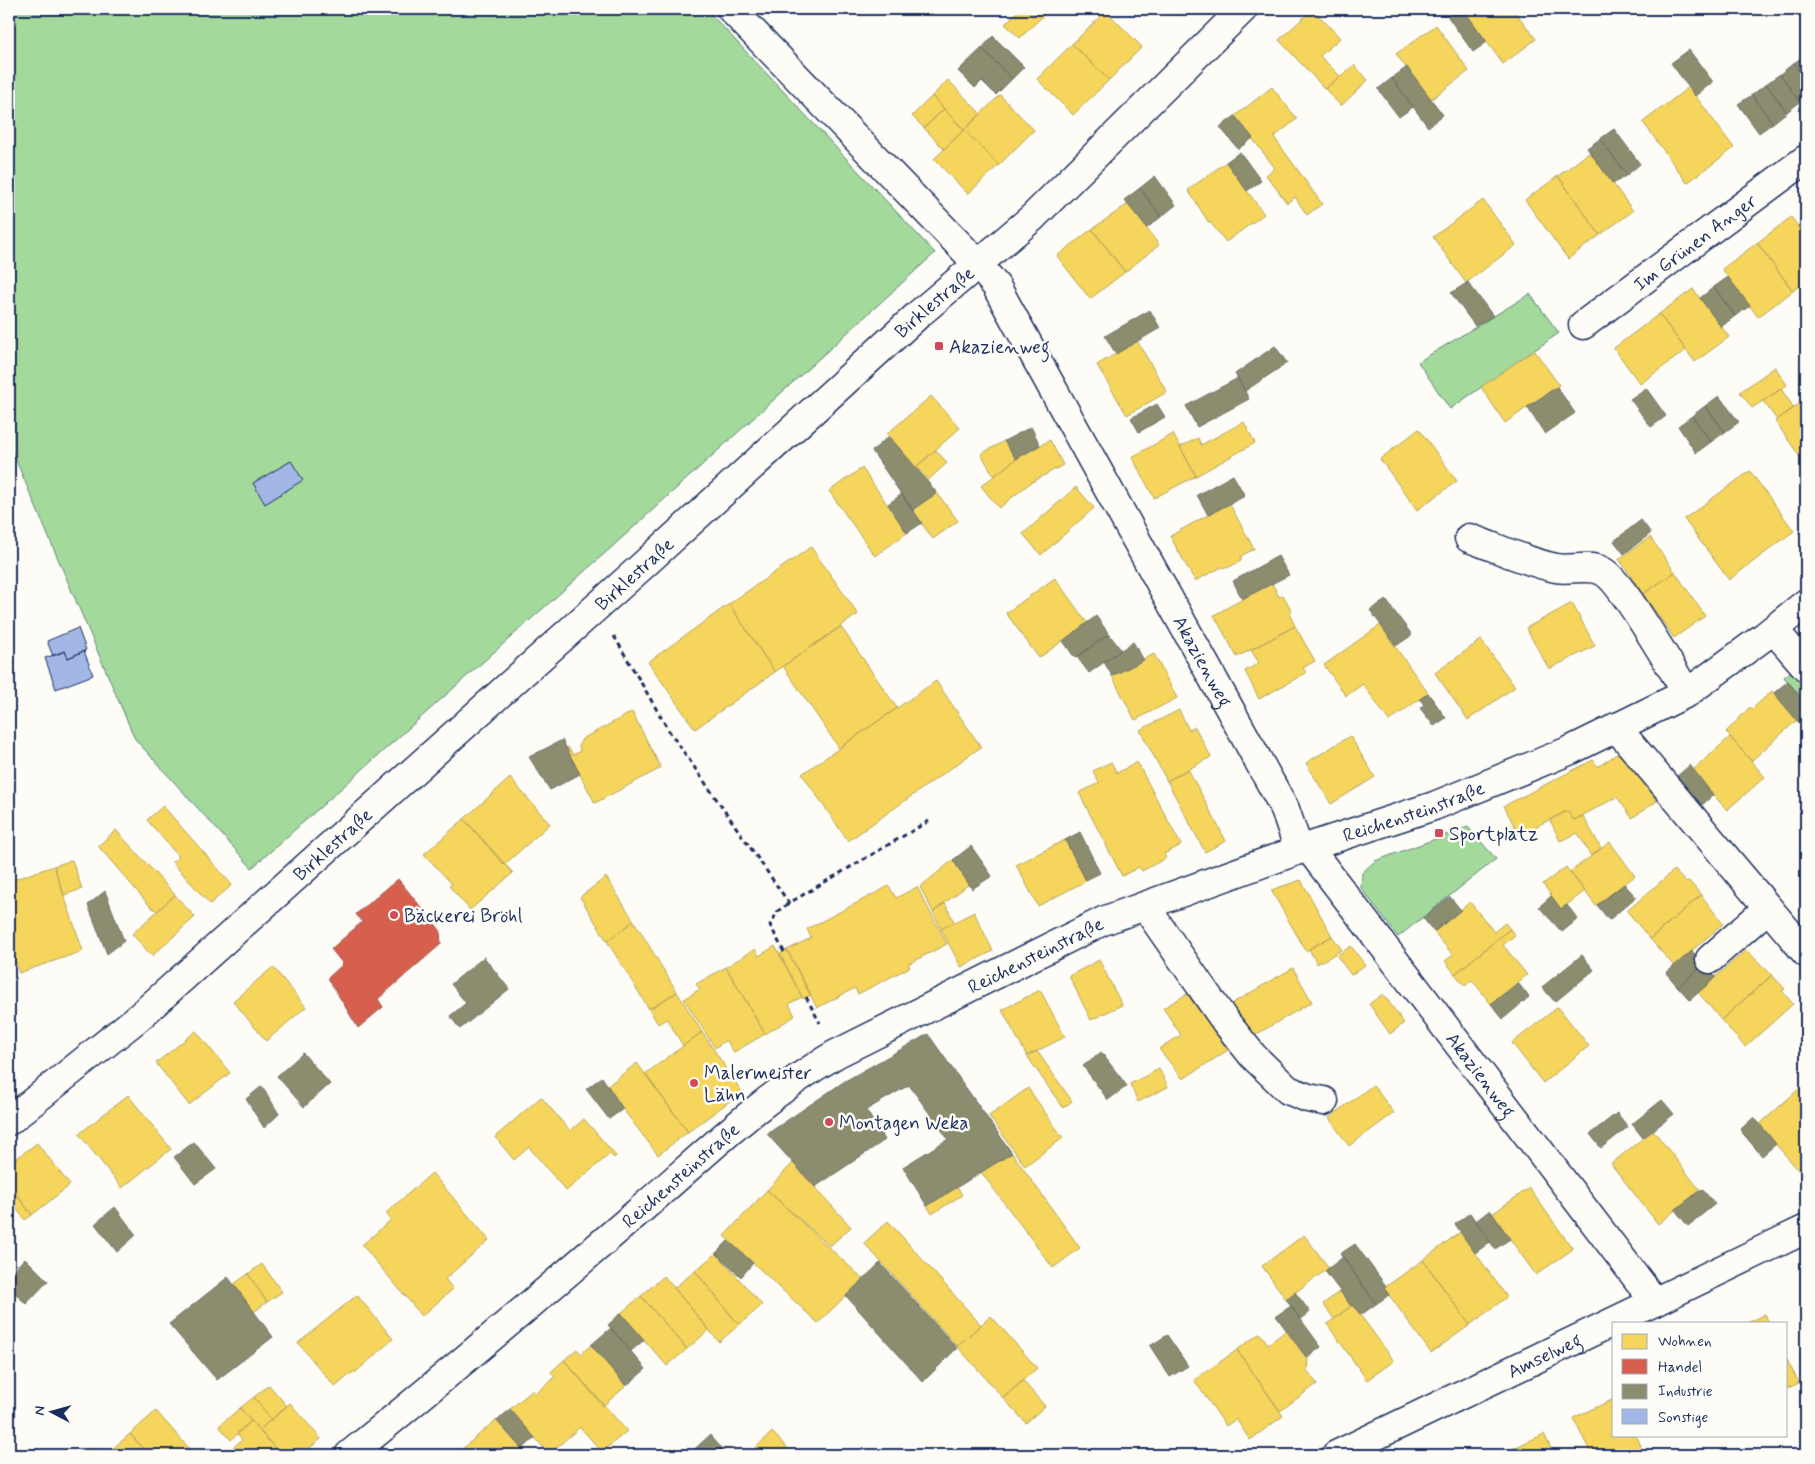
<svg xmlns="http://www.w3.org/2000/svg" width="1815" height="1464" viewBox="0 0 1815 1464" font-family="Mynerve,sans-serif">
  <rect width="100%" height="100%" fill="#fdfcf7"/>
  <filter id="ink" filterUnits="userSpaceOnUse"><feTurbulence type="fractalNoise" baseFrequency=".02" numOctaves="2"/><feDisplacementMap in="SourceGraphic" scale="10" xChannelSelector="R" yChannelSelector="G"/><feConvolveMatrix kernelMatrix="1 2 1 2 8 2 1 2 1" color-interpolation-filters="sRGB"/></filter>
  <g filter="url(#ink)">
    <path fill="#a4d99c" stroke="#60847d" d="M9,9H706L935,253L613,546L252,868L135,739L9,444Z
      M1530,294L1559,333L1450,409L1418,362Z
      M1806,658V704L1784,677Z
      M1468,827L1496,859L1398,937L1361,888L1362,873L1375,861Z"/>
    <path fill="#f6d55c" stroke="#b4a35d" d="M1020,9H1038L1044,15L1020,38L1005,24Z
      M1170,9H1183L1177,16Z
      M1313,9L1340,38L1320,56L1340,76L1325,89L1279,40Z
      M1463,9H1513L1536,39L1503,64Z
      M1106,11L1142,47L1109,80L1072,44Z
      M1436,25L1469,71L1430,100L1396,54Z
      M1072,44L1109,80L1073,115L1037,79Z
      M1354,65L1368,80L1341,106L1325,89Z
      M948,80L981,114L964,130L932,96Z
      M1272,87L1297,119L1274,137L1322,204L1307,215L1295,197L1287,203L1266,175L1275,168L1235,116Z
      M1689,87L1734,148L1687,183L1643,122Z
      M1000,95L1034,130L999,165L964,130Z
      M932,96L944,109L924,128L912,116Z
      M944,109L964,130L944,149L924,128Z
      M964,130L999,165L968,194L934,159Z
      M1590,152L1633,211L1600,235L1558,176Z
      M1226,162L1264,214L1226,242L1210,222L1209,223L1188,190Z
      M1558,176L1600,235L1568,259L1525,200Z
      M1483,200L1516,245L1466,283L1433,237Z
      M1128,204L1159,245L1125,272L1092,229Z
      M1791,217L1806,237V280L1793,291L1757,243Z
      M1092,229L1125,272L1090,299L1057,256Z
      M1757,243L1793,291L1758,317L1722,269Z
      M1693,289L1729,337L1695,362L1659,314Z
      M1659,314L1686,350L1640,384L1614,348Z
      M1137,341L1167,392L1127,415L1097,365Z
      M1534,350L1559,385L1505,423L1481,387Z
      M1775,367L1787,385L1752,408L1740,392Z
      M1781,389L1794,408L1777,420L1763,401Z
      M931,396L960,428L916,467L887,434Z
      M1806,399V463L1805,464L1775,421Z
      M1244,422L1255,443L1196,476L1180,447L1198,438L1201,445Z
      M1419,429L1457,481L1417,510L1380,459Z
      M1173,434L1196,476L1154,498L1132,457Z
      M1050,440L1063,465L1030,483L999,508L981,486L1016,459Z
      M1004,441L1016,459L994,476L981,454Z
      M936,450L947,463L928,480L916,467Z
      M862,468L907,533L875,556L829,491Z
      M1750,471L1794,531L1729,580L1684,519Z
      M1076,487L1094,508L1041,555L1023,534Z
      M937,493L958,521L933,539L912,510Z
      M1229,503L1254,549L1241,556V561L1227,568L1222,567L1195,581L1170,536Z
      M1650,537L1675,572L1643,594L1619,559Z
      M811,547L858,614L775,672L729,604Z
      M1675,572L1705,616L1674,638L1643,594Z
      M1055,578L1087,623L1039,658L1006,613Z
      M1272,583L1279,597L1283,595L1292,611L1289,613L1295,626L1237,657L1214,615Z
      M1572,603L1595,646L1549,669L1526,628Z
      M729,604L775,672L695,729L648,662Z
      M1380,625L1428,693L1389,721L1363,684L1346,696L1324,665Z
      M1295,626L1315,661L1303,668L1306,673L1259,699L1245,671L1259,663L1251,650Z
      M841,627L897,708L839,748L783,666Z
      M1481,640L1515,687L1468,720L1435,673Z
      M1154,654L1177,698L1135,720L1112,676Z
      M936,681L981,747L848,841L802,774Z
      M1772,691L1797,720L1751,761L1726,732L1750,707L1752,709Z
      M1179,710L1189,730L1195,727L1211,757L1167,781L1140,730Z
      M632,712L661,768L595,803L566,748L568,747L573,755L580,751L579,745L582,739Z
      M1350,736L1375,777L1331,804L1306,763Z
      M1730,737L1765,777L1727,810L1692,771Z
      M1621,751L1657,801L1632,818L1617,797L1574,820L1567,811L1519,835L1504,806L1593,760L1598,767Z
      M1111,762L1117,773L1137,762L1181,845L1164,854L1166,858L1142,871L1139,867L1122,876L1079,793L1099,783L1093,771Z
      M1188,769L1226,841L1205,852L1167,781Z
      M510,778L550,824L504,865L464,819Z
      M163,806L232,885L210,904L172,862L179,857L147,820Z
      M1567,811L1574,820L1583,816L1601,848L1591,856L1578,833L1560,841L1550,820Z
      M464,819L513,873L470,910L449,886L452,884L424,854Z
      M116,830L175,895L157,911L150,906L98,846Z
      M1065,840L1086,881L1038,906L1016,865Z
      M1610,842L1635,876L1596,906L1570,872Z
      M72,860L82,889L64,895L54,866Z
      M953,860L969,884L933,912L920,887Z
      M54,866L83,951L19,973L9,942V881Z
      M1566,867L1585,891L1561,909L1543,884Z
      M1674,870L1686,883L1689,881L1701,895L1650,939L1627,911Z
      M606,877L634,921L607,941L580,897Z
      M1301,880L1332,936L1306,951L1271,890Z
      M889,886L896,898L917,887L947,944L908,964L910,967L858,994L855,988L817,1008L787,950L811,938L807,929Z
      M175,895L195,917L152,956L132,934Z
      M1701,895L1723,924L1674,966L1650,939Z
      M1470,902L1494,932L1505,923L1510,929L1455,974L1445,961L1453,955L1434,932Z
      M945,903L954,922L941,929L933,912Z
      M974,912L993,951L961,967L941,929Z
      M634,921L677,992L649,1009L607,941Z
      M1510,929L1515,935L1503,945L1527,975L1491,1004L1472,980L1465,986L1455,974Z
      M1332,936L1342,950L1317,964L1309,949Z
      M775,946L802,997L789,1004L795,1016L765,1034L726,967L755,949L759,956Z
      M1351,946L1365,965L1351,975L1337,956Z
      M787,950L811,995L803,999L780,954Z
      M1746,950L1772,975L1721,1020L1698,992Z
      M1099,960L1122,1005L1091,1020L1069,976Z
      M273,967L306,1007L266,1041L233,1001Z
      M726,967L765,1034L734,1052L726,1040L715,1048L684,999L700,989L696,984Z
      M1293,968L1312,1002L1250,1038L1231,1004Z
      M1772,975L1785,989L1782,991L1793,1004L1745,1047L1721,1020Z
      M1040,990L1065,1037L1027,1056L1002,1010Z
      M677,992L702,1032L683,1046L667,1019L658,1024L649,1009Z
      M1187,994L1228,1050L1183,1079L1159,1049L1181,1035L1163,1008Z
      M1383,994L1404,1023L1390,1034L1369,1004Z
      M1558,1007L1589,1046L1543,1083L1512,1043Z
      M196,1031L230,1073L189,1105L156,1063Z
      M702,1032L742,1092L688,1132L645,1074Z
      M1037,1051L1072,1101L1063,1108L1027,1056Z
      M637,1063L688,1132L658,1155L606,1087Z
      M1159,1069L1168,1087L1138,1102L1130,1084Z
      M1373,1085L1394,1113L1349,1146L1329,1118Z
      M1801,1087L1806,1092V1179L1759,1125Z
      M1028,1088L1063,1138L1025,1166L989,1116Z
      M128,1095L171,1149L122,1188L79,1134Z
      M541,1097L570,1131L584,1119L616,1156L614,1158L610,1154L566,1191L529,1147L514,1160L495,1137Z
      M1653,1130L1700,1190L1658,1224L1611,1164Z
      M37,1143L70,1185L32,1215L9,1184V1164Z
      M1012,1153L1080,1248L1053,1268L981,1172Z
      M793,1163L851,1227L830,1246L767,1190Z
      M432,1173L489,1240L445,1279L453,1289L422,1316L362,1245L391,1220L386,1213Z
      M957,1187L962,1195L932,1214L927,1206Z
      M12,1188L32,1215L25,1220L9,1199V1190Z
      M1529,1188L1573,1249L1536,1275L1492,1214Z
      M767,1190L863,1279L818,1323L724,1236Z
      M888,1221L981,1325L957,1346L864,1243Z
      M1460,1232L1507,1297L1470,1325L1423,1260Z
      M1304,1235L1329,1268L1286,1299L1262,1266Z
      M716,1253L762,1305L739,1325L695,1271Z
      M1423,1260L1470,1325L1431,1353L1384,1288Z
      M262,1264L282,1292L267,1302L248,1274Z
      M695,1271L739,1325L719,1342L674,1288Z
      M248,1274L267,1302L254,1312L234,1284Z
      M664,1276L709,1330L687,1349L641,1296Z
      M1340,1291L1351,1306L1334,1319L1323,1304Z
      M357,1295L393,1339L356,1372H353L335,1387L298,1343Z
      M641,1296L687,1349L667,1366L621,1313Z
      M1806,1300V1316L1800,1303Z
      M1353,1305L1394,1361L1367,1380L1327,1324Z
      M1765,1314L1769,1323H1747Z
      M991,1316L1037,1368L1003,1398L957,1346Z
      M1286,1331L1308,1360L1307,1370L1317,1384L1280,1411L1237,1350L1260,1333L1268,1344Z
      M591,1345L626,1386L603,1406L564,1360L577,1349L581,1354Z
      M1237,1350L1283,1416L1250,1440L1236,1419L1226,1426L1194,1380Z
      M1786,1358L1799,1383L1786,1389Z
      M564,1360L627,1431L602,1452L580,1427L549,1454L510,1409L533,1390L535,1394L555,1377L551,1372Z
      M1023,1381L1045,1406L1026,1423L1003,1398Z
      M269,1385L287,1406L271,1420L254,1397Z
      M254,1397L271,1420L259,1430L240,1408Z
      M1614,1399V1435H1636L1641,1446L1622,1455H1592L1573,1418Z
      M290,1403L321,1439L301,1455H281L259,1430Z
      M240,1408L251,1421L231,1440L219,1426Z
      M156,1411L195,1455H149L130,1434Z
      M496,1420L497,1421L527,1455H466L461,1450Z
      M251,1421L259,1430L281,1455H227L226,1453L242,1440L237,1433Z
      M772,1432L794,1455H748Z
      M130,1434L149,1455H105Z
      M1544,1434L1554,1455H1499Z
      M94,1448L100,1455H86Z"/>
    <path fill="#d6604d" stroke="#9e5152" d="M398,879L440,930L441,944L378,999L383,1007L358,1028L328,978L343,964L331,949L362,922L356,914Z"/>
    <path fill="#8c8c6e" stroke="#6a7069" d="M1460,9H1463L1487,42L1473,52L1448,17Z
      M993,36L1024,67L1012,79L982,48Z
      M982,48L1012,79L996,95L982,81L975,88L958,71Z
      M1689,50L1713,82L1695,96L1671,63Z
      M1806,54V80L1794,63Z
      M1794,63L1806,80V98L1800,102L1780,74Z
      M1407,67L1443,115L1428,127L1392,78Z
      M1780,74L1800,102L1787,112L1766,84Z
      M1392,78L1413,107L1399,117L1378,89Z
      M1766,84L1787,112L1773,123L1752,95Z
      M1752,95L1773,123L1759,133L1738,104Z
      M1235,116L1253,138L1238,149L1220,127Z
      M1614,129L1640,164L1627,175L1600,139Z
      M1600,139L1627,175L1613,184L1587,148Z
      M1240,152L1261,181L1247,191L1226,162Z
      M1155,176L1176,205L1161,217L1140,188Z
      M1140,188L1161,217L1147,228L1124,200Z
      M1806,220V237L1798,226Z
      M1728,277L1750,306L1735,316L1714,287Z
      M1468,282L1493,316L1475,326L1451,293Z
      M1714,287L1735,316L1721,327L1700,298Z
      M1150,310L1160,328L1116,354L1105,336Z
      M1275,346L1287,363L1245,391L1235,374Z
      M1238,378L1249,399L1197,427L1186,406Z
      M1557,387L1575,413L1545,434L1527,407Z
      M1646,388L1666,416L1651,427L1630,399Z
      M1719,396L1739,422L1725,432L1705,406Z
      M1157,404L1165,417L1139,432L1131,418Z
      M1705,406L1725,432L1711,442L1692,416Z
      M1692,416L1711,442L1696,453L1678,426Z
      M1031,427L1040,445L1016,459L1004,441Z
      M889,436L937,493L912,510L872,451Z
      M1233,475L1245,496L1208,515L1197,495Z
      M902,494L922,523L907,533L888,504Z
      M1641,520L1651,533L1624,554L1614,541Z
      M1278,556L1289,575L1242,599L1233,581Z
      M1386,600L1412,635L1396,646L1370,610Z
      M1096,616L1109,634L1075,658L1063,641Z
      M1109,634L1121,650L1089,673L1077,657Z
      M1133,642L1144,660L1112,676L1104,662Z
      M1788,681L1806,704V727L1804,729L1774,693Z
      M1428,693L1446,718L1434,726L1420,708L1424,705L1420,699Z
      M562,740L580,774L550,790L529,757Z
      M1690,765L1713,795L1700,807L1675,778Z
      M1080,832L1100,873L1086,880L1065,840Z
      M971,846L992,876L972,889L953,860Z
      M1624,884L1636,897L1609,920L1597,905Z
      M105,891L124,941L107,954L88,905Z
      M1551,896L1561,909L1567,905L1578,919L1562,932L1539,907Z
      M1450,897L1461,910L1434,932L1423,918Z
      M1692,951L1704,964L1678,987L1666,973Z
      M1582,955L1594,970L1555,1002L1542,987Z
      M484,957L509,989L460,1029L450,1016L466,1003L451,984Z
      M1704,964L1716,977L1690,1000L1678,987Z
      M1518,983L1529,997L1503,1019L1491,1004Z
      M928,1034L1012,1153L927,1206L903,1167L948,1139L909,1085L866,1110L885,1140L815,1187L767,1134L845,1081Z
      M1101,1052L1127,1086L1108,1100L1083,1066Z
      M303,1053L330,1084L304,1107L277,1076Z
      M602,1077L623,1109L609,1119L586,1089Z
      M262,1086L279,1114L264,1128L246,1099Z
      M1662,1100L1674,1114L1643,1138L1632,1124Z
      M1617,1113L1628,1127L1601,1148L1590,1134Z
      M1754,1117L1776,1144L1762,1156L1740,1130Z
      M194,1142L216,1169L195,1184L174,1157Z
      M1702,1189L1715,1204L1688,1226L1675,1210Z
      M115,1207L136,1235L117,1252L95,1224Z
      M1490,1210L1510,1239L1495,1249L1476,1221Z
      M1470,1213L1490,1242L1475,1253L1455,1224Z
      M728,1241L753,1263L741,1277L716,1253Z
      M1355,1244L1386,1286L1384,1288L1389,1295L1376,1304L1340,1254Z
      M1343,1257L1376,1304L1361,1315L1353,1305L1351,1306L1325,1271Z
      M25,1258L48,1281L26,1304L9,1287V1275Z
      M880,1263L957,1348L923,1382L846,1296Z
      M228,1277L273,1337L217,1380L169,1324Z
      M1295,1292L1310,1312L1300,1319L1286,1299Z
      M1291,1306L1321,1347L1307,1358L1276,1316Z
      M621,1313L644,1340L631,1351L608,1325Z
      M611,1328L646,1369L626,1386L591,1345Z
      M1167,1335L1188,1366L1170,1377L1150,1346Z
      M510,1409L535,1438L522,1449L497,1421Z
      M710,1435L725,1452L722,1455H688Z"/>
    <path fill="#a2b7e5" stroke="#1b2f5e" d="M291,461L303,480L265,504L253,483Z
      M78,628L86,650L68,658L65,651L53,656L47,641Z
      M65,651L68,658L84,651L93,675L56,689L45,658Z"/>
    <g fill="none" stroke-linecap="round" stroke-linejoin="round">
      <defs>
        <g id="minor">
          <path id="s1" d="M731,9L978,264L996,286L1285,809L1299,850"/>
          <path id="s2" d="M1583,325L1806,159"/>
          <path d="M1469,538C1498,548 1526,562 1556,568C1570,571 1588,564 1602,571C1621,579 1672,670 1687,693"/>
          <path d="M1774,630L1806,667"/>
          <path d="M1616,727L1806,953"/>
          <path id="s3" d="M1308,847L1655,1302"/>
          <path d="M1145,906L1225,1021L1253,1056L1288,1090L1308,1098L1324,1101"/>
          <path d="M1710,959L1768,908"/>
          <path id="s4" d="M9,1121L139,1017L639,569L920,313L1032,218L1243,9"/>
          <path id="s5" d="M349,1455C447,1376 543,1294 638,1212C702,1157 763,1096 836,1054L1103,921L1299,850L1434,806L1571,750L1687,693L1765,636L1806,603"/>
          <path id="s6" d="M1336,1455L1806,1229"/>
        </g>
      </defs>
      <use href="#minor" stroke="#1b2f5e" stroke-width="31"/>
      <path stroke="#1b2f5e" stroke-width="3" stroke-dasharray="5 4" stroke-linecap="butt" d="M614,636L669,731L789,903L929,821
        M784,952L770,925L778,911L789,903
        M806,997L820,1023"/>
      <use href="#minor" stroke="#fdfcf7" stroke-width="28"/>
    </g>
  </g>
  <g fill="#d1495b" stroke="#fdfcf7" stroke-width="2">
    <rect x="934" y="341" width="10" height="10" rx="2.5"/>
    <rect x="1434" y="828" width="10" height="10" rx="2.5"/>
    <circle cx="394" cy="915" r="5"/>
    <circle cx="694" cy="1083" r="5"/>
    <circle cx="829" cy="1122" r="5"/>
  </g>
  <g text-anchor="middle" stroke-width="5" stroke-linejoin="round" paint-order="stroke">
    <g font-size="19" fill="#1b2f5e" stroke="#fdfcf7">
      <text dy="7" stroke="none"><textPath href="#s2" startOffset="139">Im Grünen Anger</textPath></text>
      <text dy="7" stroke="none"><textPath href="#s4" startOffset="1236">Birklestraße</textPath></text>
      <text dy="7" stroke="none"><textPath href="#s4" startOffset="831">Birklestraße</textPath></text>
      <text dy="7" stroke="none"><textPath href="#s1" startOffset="812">Akazienweg</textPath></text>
      <text dy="7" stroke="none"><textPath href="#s5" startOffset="1259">Reichensteinstraße</textPath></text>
      <text dy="7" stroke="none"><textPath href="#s4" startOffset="426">Birklestraße</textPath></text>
      <text dy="7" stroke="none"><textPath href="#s5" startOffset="854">Reichensteinstraße</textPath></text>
      <text dy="7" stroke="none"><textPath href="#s3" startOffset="286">Akazienweg</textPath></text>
      <text dy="7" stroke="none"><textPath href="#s5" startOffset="434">Reichensteinstraße</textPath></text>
      <text dy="7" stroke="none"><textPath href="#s6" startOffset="231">Amselweg</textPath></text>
    </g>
    <g font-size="19" fill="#1b2f5e" stroke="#fdfcf7" text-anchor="start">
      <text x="949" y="353">Akazienweg</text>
      <text x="1449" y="840">Sportplatz</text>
      <text x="404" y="922">Bäckerei Bröhl</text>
      <text x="704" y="1079">Malermeister<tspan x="704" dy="22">Lähn</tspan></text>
      <text x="839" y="1129">Montagen Weka</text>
    </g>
  </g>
  <rect width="1815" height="1464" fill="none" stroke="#fdfcf7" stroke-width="30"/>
  <rect x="15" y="15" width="1785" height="1434" fill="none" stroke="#1b2f5e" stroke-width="2" filter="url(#ink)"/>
  <rect x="1612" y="1322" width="175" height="115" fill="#fdfcf7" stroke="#a3aaba"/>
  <rect x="1622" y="1334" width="25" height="15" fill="#f6d55c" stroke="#a3aaba"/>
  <text x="1658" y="1346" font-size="15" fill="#1b2f5e">Wohnen</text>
  <rect x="1622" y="1359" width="25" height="15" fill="#d6604d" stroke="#a3aaba"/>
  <text x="1658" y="1372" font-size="15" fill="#1b2f5e">Handel</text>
  <rect x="1622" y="1384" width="25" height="15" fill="#8c8c6e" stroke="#a3aaba"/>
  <text x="1658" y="1396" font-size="15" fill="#1b2f5e">Industrie</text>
  <rect x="1622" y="1409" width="25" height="15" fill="#a2b7e5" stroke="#a3aaba"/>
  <text x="1658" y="1422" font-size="15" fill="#1b2f5e">Sonstige</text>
  <g transform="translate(52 1412) rotate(276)" stroke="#fdfcf7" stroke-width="4" paint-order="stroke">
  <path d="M0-4L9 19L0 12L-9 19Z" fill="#1b2f5e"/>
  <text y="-8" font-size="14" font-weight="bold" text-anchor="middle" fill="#1b2f5e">N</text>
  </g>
</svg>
